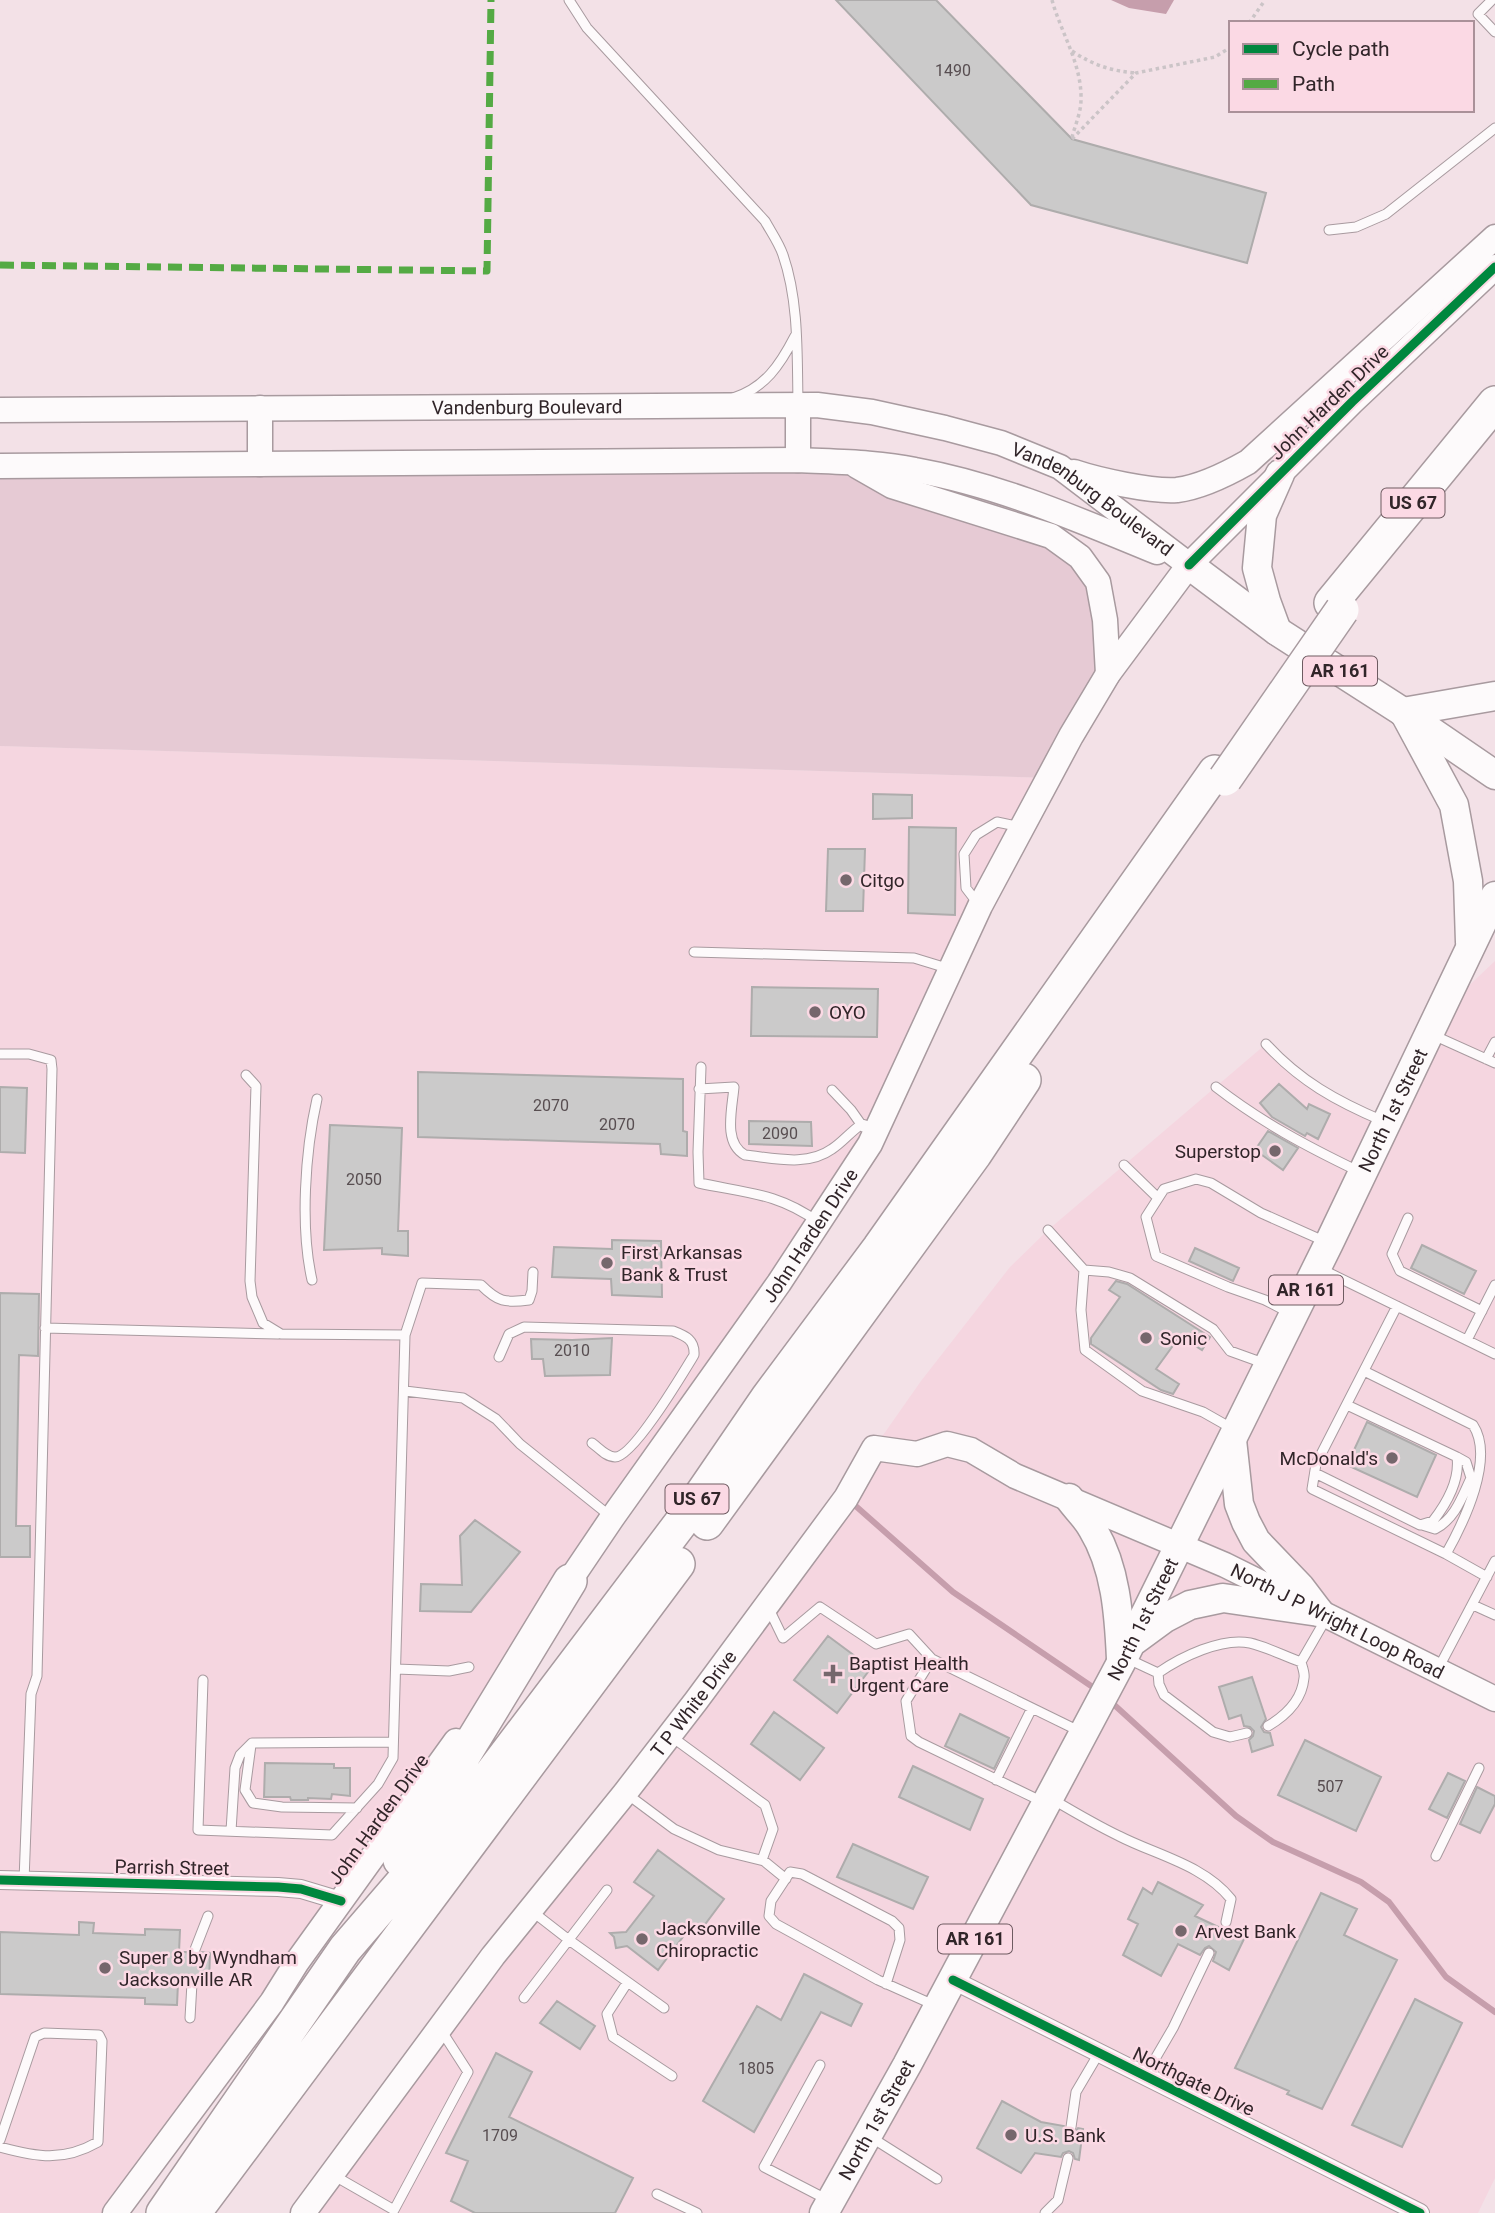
<svg xmlns="http://www.w3.org/2000/svg" width="1495" height="2213" viewBox="0 0 1495 2213" font-family="Roboto,sans-serif">
  <rect width="100%" height="100%" fill="#f3e1e7"/>
  <path fill="#f5d6e0" d="M0,746L1049,778L820,1223L297,1962L115,2213H0Z
    M1495,961V2178L1478,2213H303L874,1448L921,1381L1010,1267L1048,1230L1266,1044L1287,1067L1386,1122L1440,1013Z"/>
  <path fill="#e6cad4" d="M798,460L1051,509L1095,570L1108,674L1049,778L0,746V466Z"/>
  <path fill="#c69eac" d="M1111,0H1174L1166,14L1129,8Z"/>
  <g fill="none" stroke-linecap="round" stroke-linejoin="round">
    <path stroke="#c69eac" stroke-width="6" d="M850,1501L953,1592L1097,1690
      M1110,1701L1236,1816L1273,1842L1361,1882L1389,1902L1446,1977L1495,2012"/>
  </g>
  <path fill="#cbcaca" stroke="#aeacac" stroke-width="2" d="M836,0H936L1072,139L1266,193L1247,263L1031,205Z
    M873,794L912,795V818L873,819Z
    M909,827L956,828L955,915L908,913Z
    M828,849H865L863,911H826Z
    M752,987L878,989L877,1037L751,1036Z
    M418,1072L683,1079V1131L687,1132V1156L661,1154L660,1144L418,1137Z
    M1279,1084L1307,1109L1309,1104L1330,1114L1318,1139L1307,1133L1305,1136L1272,1117L1260,1103Z
    M0,1087L27,1088L25,1153L0,1152Z
    M749,1121L811,1122L812,1146L749,1144Z
    M330,1125L402,1128L398,1231H408V1256L382,1254V1248L324,1250Z
    M1268,1131L1298,1148L1283,1170L1255,1150Z
    M612,1240L661,1241L662,1297L612,1295L611,1279L552,1277L554,1247L612,1249Z
    M1422,1245L1476,1271L1464,1294L1411,1268Z
    M1195,1248L1239,1268L1233,1281L1189,1261Z
    M1116,1281L1127,1284L1210,1337L1202,1350L1180,1336L1156,1369L1179,1384L1173,1394L1161,1390L1091,1344V1338L1120,1297L1109,1290Z
    M0,1293L39,1294L38,1356L19,1355L16,1526H30V1557H0Z
    M612,1338L610,1375L545,1376L543,1359H532L531,1339L572,1340Z
    M1367,1422L1436,1455L1417,1497L1347,1465Z
    M475,1520L520,1552L471,1612L420,1611L421,1584L462,1585L460,1536Z
    M828,1636L871,1668L837,1713L794,1680Z
    M1252,1677L1266,1719L1261,1727L1264,1732L1270,1733L1273,1745L1252,1752L1249,1740L1253,1736L1254,1731L1250,1727L1244,1726L1241,1715L1229,1719L1219,1687Z
    M774,1712L824,1748L800,1780L751,1744Z
    M960,1714L1009,1738L994,1769L945,1746Z
    M1305,1740L1381,1777L1356,1831L1278,1795Z
    M265,1763L334,1764V1768H350V1796L332,1794L331,1799L308,1798V1800H291L290,1797H264Z
    M913,1766L983,1799L970,1830L899,1797Z
    M1448,1773L1465,1781L1447,1818L1429,1809Z
    M1477,1787L1495,1796V1804L1480,1833L1460,1824Z
    M853,1844L928,1877L913,1909L837,1877Z
    M658,1850L724,1899L700,1931L692,1925L658,1970L627,1946L616,1948L614,1937L610,1933L626,1932L654,1896L634,1882Z
    M1158,1882L1203,1905L1195,1916L1244,1939L1229,1970L1213,1961L1216,1952L1209,1946L1205,1948L1200,1955L1178,1944L1161,1976L1123,1955L1138,1924L1128,1919L1143,1888L1152,1894Z
    M1321,1893L1357,1909L1344,1935L1397,1960L1322,2109L1287,2094L1289,2091L1235,2068Z
    M79,1922L94,1923L93,1933L145,1935V1929L180,1930L179,1952H187L189,1957L194,1959L201,1952L210,1953L209,1984L199,1983L196,1978L192,1976L187,1979L185,1983H178L177,2005L145,2004V1998L0,1994V1932L79,1935Z
    M804,1974L862,2004L851,2026L821,2012L754,2132L703,2101L757,2006L781,2020Z
    M1415,1999L1462,2023L1402,2147L1352,2125Z
    M557,2001L595,2026L580,2049L540,2023Z
    M496,2053L532,2072L509,2117L633,2178L615,2213H475L451,2201L468,2161L446,2153Z
    M1002,2101L1041,2122L1064,2126L1065,2130L1069,2134L1074,2133L1078,2128L1083,2129L1079,2160L1075,2159L1073,2153L1069,2151L1063,2153L1061,2157L1035,2153L1021,2173L977,2148Z"/>
  <g fill="none" stroke-linecap="round" stroke-linejoin="round">
    <defs>
      <path id="lane" d="M569,0L587,28L765,221C771,232 779,243 783,255C799,301 797,355 798,403
        M1492,0L1478,14L1495,32
        M1329,230L1356,227L1386,214L1495,128
        M733,398C765,388 780,365 795,336
        M979,905L966,888L964,854L976,835L997,822L1021,827
        M694,952L914,958L950,969
        M1433,1035L1495,1063
        M1266,1044C1300,1081 1336,1101 1383,1121
        M0,1054H29L51,1060L52,1069L37,1676L31,1694L24,1881
        M1486,1059L1495,1042
        M701,1067L698,1152L699,1183C746,1193 778,1193 818,1222
        M1216,1087C1261,1122 1306,1146 1358,1171
        M699,1089L734,1087C732,1110 723,1143 745,1155C774,1158 807,1167 832,1149C843,1142 850,1132 862,1124L875,1128
        M832,1090L851,1110L863,1127
        M1124,1165L1158,1198
        M1408,1218L1392,1254L1400,1271L1482,1311
        M1048,1230L1084,1270L1109,1272L1130,1278L1213,1329L1230,1351L1266,1364
        M1319,1268L1495,1354
        M1084,1270L1081,1310L1085,1350L1142,1391L1203,1412L1233,1429
        M312,1280C300,1227 305,1152 317,1099
        M1397,1306L1316,1464L1312,1489L1446,1554L1487,1577
        M1290,1313L1265,1300L1228,1287L1156,1256L1146,1217L1164,1189L1196,1179L1211,1183L1261,1213L1324,1241
        M45,1328L278,1334
        M405,1335L422,1283L481,1285C498,1302 505,1303 529,1300L532,1291L533,1272
        M1467,1340L1495,1285
        M499,1357L509,1334L524,1327L673,1331C686,1336 695,1340 694,1355C683,1373 633,1457 615,1457C606,1457 599,1448 592,1443
        M1364,1371L1473,1425C1495,1458 1464,1522 1446,1554
        M405,1391L463,1398L496,1419L520,1444L610,1516
        M1315,1473L1420,1525L1433,1521C1447,1503 1460,1480 1457,1457L1347,1405
        M1422,1525L1435,1529C1455,1519 1462,1497 1471,1478L1466,1462L1457,1457
        M1473,1605L1495,1615
        M768,1607L783,1638L820,1607L876,1644L909,1634L932,1659L1079,1731
        M932,1659L906,1701L911,1736L919,1742L1043,1802
        M1128,1659L1158,1673
        M396,1669L449,1671L469,1667
        M1438,1669L1495,1561
        M1158,1673C1181,1657 1222,1637 1250,1643C1267,1647 1284,1656 1301,1662L1327,1617
        M1158,1673L1159,1684L1164,1695L1213,1732L1230,1737L1247,1733
        M203,1680L198,1830L332,1835L378,1784L393,1758L405,1335L281,1334L263,1323L252,1297L250,1281L256,1086L246,1075
        M1268,1726C1285,1716 1302,1700 1304,1678C1305,1673 1302,1666 1301,1662
        M672,1737L765,1805L773,1829L762,1860
        M251,1745L245,1790L253,1803L282,1807L357,1808
        M996,1780L1032,1708
        M627,1794L674,1829L719,1850L764,1861L786,1879
        M1052,1799C1074,1812 1096,1825 1119,1836C1156,1855 1204,1865 1231,1899L1226,1922
        M231,1831L235,1768L240,1755L252,1743L392,1742
        M1436,1856L1479,1768
        M533,1912L569,1940L664,2008
        M194,1952L208,1916
        M627,1983L607,2014L613,2037L672,2076
        M886,1984L900,1940L899,1928L892,1921L802,1874L790,1872L771,1901L769,1916L776,1924L878,1980L934,2005
        M524,1998L607,1890
        M190,2018L192,1983
        M820,2065L764,2167L826,2199
        M1145,2076L1173,2028L1209,1953
        M1071,2127L1076,2092L1099,2053
        M869,2136L937,2179
        M0,2140L35,2037L44,2033L99,2035L102,2041L98,2142C63,2162 37,2157 0,2147
        M333,2175L394,2210L468,2072L441,2030
        M657,2194L697,2213
        M1045,2213L1058,2200L1068,2158"/>
      <path id="street" d="M0,1880L278,1887L301,1889L341,1901
        M953,1980L1420,2213"/>
      <g id="secondary">
        <path d="M798,405V460"/>
        <path d="M260,408V464"/>
        <path id="s1" d="M0,410L817,405L872,412L945,428L1001,443L1060,467L1189,565"/>
        <path d="M0,466L798,460C837,462 877,462 915,470C999,485 1079,520 1157,552"/>
        <path d="M857,466L892,486L1051,536L1080,557L1098,582L1105,620L1108,674"/>
        <path d="M1074,472C1098,480 1152,492 1177,490C1201,487 1227,474 1248,462L1495,237"/>
        <path id="s2" d="M560,1595L612,1518L779,1283L870,1144L980,906L1071,736L1108,674L1189,565L1352,402L1495,267"/>
        <path d="M115,2213L272,2002L297,1962L456,1741"/>
        <path id="s3" d="M303,2213L493,1956L625,1793L696,1701L846,1498L874,1448L917,1454L947,1444L971,1450L1015,1476L1225,1565L1495,1699"/>
      </g>
      <g id="primary">
        <path d="M1189,565L1277,631L1403,712L1495,775"/>
        <path d="M1277,631L1266,601L1257,568L1262,515L1280,474"/>
        <path d="M1403,712L1495,696"/>
        <path d="M1406,716L1454,805L1468,881L1470,942"/>
        <path d="M1232,1440L1239,1504L1246,1522L1256,1541L1300,1587L1319,1612"/>
        <path d="M1069,1498C1076,1508 1086,1517 1092,1528C1116,1567 1119,1615 1121,1659"/>
        <path d="M1135,1640L1165,1618L1190,1605L1223,1598L1319,1612"/>
        <path id="s4" d="M824,2213L907,2065L1124,1657L1329,1243L1495,896"/>
      </g>
      <path id="highway" d="M1331,603L1495,403
        M707,1523L975,1154L1024,1080
        M400,1860L570,1581
        M163,2213L345,1949L457,1819L692,1508L768,1397L879,1248L1215,772
        M194,2213L678,1564"/>
    </defs>
    <use href="#lane" stroke="#a89a9f" stroke-width="11"/>
    <use href="#street" stroke="#a89a9f" stroke-width="20"/>
    <use href="#secondary" stroke="#a89a9f" stroke-width="27"/>
    <use href="#primary" stroke="#a89a9f" stroke-width="31"/>
    <use href="#highway" stroke="#a89a9f" stroke-width="36"/>
    <path stroke="#cbc4c7" stroke-width="3.5" stroke-dasharray="3.5 3.5" stroke-linecap="butt" d="M1052,0C1061,33 1082,64 1081,100C1081,112 1075,126 1072,137
      M1249,23L1265,0
      M1072,51C1093,65 1111,71 1136,73
      M1072,139L1136,73L1215,57L1231,47"/>
    <use href="#lane" stroke="#fdfafb" stroke-width="9"/>
    <use href="#street" stroke="#fdfafb" stroke-width="18"/>
    <use href="#secondary" stroke="#fdfafb" stroke-width="24"/>
    <use href="#primary" stroke="#fdfafb" stroke-width="28"/>
    <use href="#highway" stroke="#fdfafb" stroke-width="33"/>
    <defs>
      <path id="highway-bridge" d="M1225,779L1342,610"/>
    </defs>
    <use href="#highway-bridge" stroke="#a89a9f" stroke-width="36" stroke-linecap="butt"/>
    <use href="#highway-bridge" stroke="#fdfafb" stroke-width="33"/>
    <path stroke="#54aa44" stroke-width="7" stroke-dasharray="14 7" stroke-linecap="butt" d="M0,265L487,271L491,0"/>
    <defs>
      <path id="cycleway" d="M1189,565L1352,402L1495,267
        M0,1880L278,1887L301,1889L341,1901
        M953,1980L1420,2213"/>
    </defs>
    <use href="#cycleway" stroke="#fbd9e4" stroke-width="13"/>
    <use href="#cycleway" stroke="#00873e" stroke-width="9"/>
  </g>
  <g fill="#75676c" stroke="#fbd9e4" stroke-width="2.5">
    <circle cx="846" cy="880" r="7"/>
    <circle cx="815" cy="1012" r="7"/>
    <circle cx="1275" cy="1151" r="7"/>
    <circle cx="607" cy="1263" r="7"/>
    <circle cx="1146" cy="1338" r="7"/>
    <circle cx="1392" cy="1458" r="7"/>
    <path d="M829.5 1663.5h7v7h7v7h-7v7h-7v-7h-7v-7h7z"/>
    <circle cx="1181" cy="1931" r="7"/>
    <circle cx="642" cy="1939" r="7"/>
    <circle cx="105" cy="1968" r="7"/>
    <circle cx="1011" cy="2135" r="7"/>
  </g>
  <g text-anchor="middle" stroke-width="5" stroke-linejoin="round" paint-order="stroke">
    <g font-size="16" fill="#584e51">
      <text x="953" y="76">1490</text>
      <text x="551" y="1111">2070</text>
      <text x="617" y="1130">2070</text>
      <text x="780" y="1139">2090</text>
      <text x="364" y="1185">2050</text>
      <text x="572" y="1356">2010</text>
      <text x="1330" y="1792">507</text>
      <text x="756" y="2074">1805</text>
      <text x="500" y="2141">1709</text>
    </g>
    <g fill="#fbd9e4" stroke="#6e5b61" stroke-width="2">
      <rect x="1381.5" y="488.5" width="63" height="29" rx="5"/>
      <rect x="1303" y="656.5" width="74" height="29" rx="5"/>
      <rect x="1269" y="1275.5" width="74" height="29" rx="5"/>
      <rect x="665.5" y="1484.5" width="63" height="29" rx="5"/>
      <rect x="938" y="1924.5" width="74" height="29" rx="5"/>
    </g>
    <g font-size="18" font-weight="bold" fill="#312529">
      <text x="1413" y="509">US 67</text>
      <text x="1340" y="677">AR 161</text>
      <text x="1306" y="1296">AR 161</text>
      <text x="697" y="1505">US 67</text>
      <text x="975" y="1945">AR 161</text>
    </g>
    <g font-size="19" fill="#312529" stroke="#fbd9e4">
      <text transform="translate(1329 402) rotate(-44)" y="7">John Harden Drive</text>
      <text dy="7" stroke="none"><textPath href="#s1" startOffset="527">Vandenburg Boulevard</textPath></text>
      <text dy="7" stroke="none"><textPath href="#s1" startOffset="1113">Vandenburg Boulevard</textPath></text>
      <text dy="7" stroke="none"><textPath href="#s4" startOffset="1241">North 1st Street</textPath></text>
      <text dy="7" stroke="none"><textPath href="#s2" startOffset="438">John Harden Drive</textPath></text>
      <text dy="7" stroke="none"><textPath href="#s4" startOffset="674">North 1st Street</textPath></text>
      <text dy="7" stroke="none"><textPath href="#s3" startOffset="1460">North J P Wright Loop Road</textPath></text>
      <text dy="7" stroke="none"><textPath href="#s3" startOffset="642">T P White Drive</textPath></text>
      <text transform="translate(378 1819) rotate(-54)" y="7">John Harden Drive</text>
      <text transform="translate(172 1867) rotate(1)" y="7">Parrish Street</text>
      <text transform="translate(1194 2081) rotate(26)" y="7">Northgate Drive</text>
      <text dy="7" stroke="none"><textPath href="#s4" startOffset="107">North 1st Street</textPath></text>
    </g>
    <g font-size="19" fill="#312529" stroke="#fbd9e4" text-anchor="start">
      <text x="860" y="887">Citgo</text>
      <text x="829" y="1019">OYO</text>
      <text x="1261" y="1158" text-anchor="end">Superstop</text>
      <text x="621" y="1259">First Arkansas<tspan x="621" dy="22">Bank &amp; Trust</tspan></text>
      <text x="1160" y="1345">Sonic</text>
      <text x="1378" y="1465" text-anchor="end">McDonald's</text>
      <text x="849" y="1670">Baptist Health<tspan x="849" dy="22">Urgent Care</tspan></text>
      <text x="656" y="1935">Jacksonville<tspan x="656" dy="22">Chiropractic</tspan></text>
      <text x="1195" y="1938">Arvest Bank</text>
      <text x="119" y="1964">Super 8 by Wyndham<tspan x="119" dy="22">Jacksonville AR</tspan></text>
      <text x="1025" y="2142">U.S. Bank</text>
    </g>
  </g>
  <rect x="1229" y="21" width="245" height="91" fill="#fbd9e4" stroke="#aa9199" stroke-width="2"/>
  <rect x="1243" y="44" width="35" height="10" fill="#00873e" stroke="#aa9199" stroke-width="2"/>
  <text x="1292" y="56" font-size="21" fill="#312529">Cycle path</text>
  <rect x="1243" y="79" width="35" height="10" fill="#54aa44" stroke="#aa9199" stroke-width="2"/>
  <text x="1292" y="91" font-size="21" fill="#312529">Path</text>
</svg>
